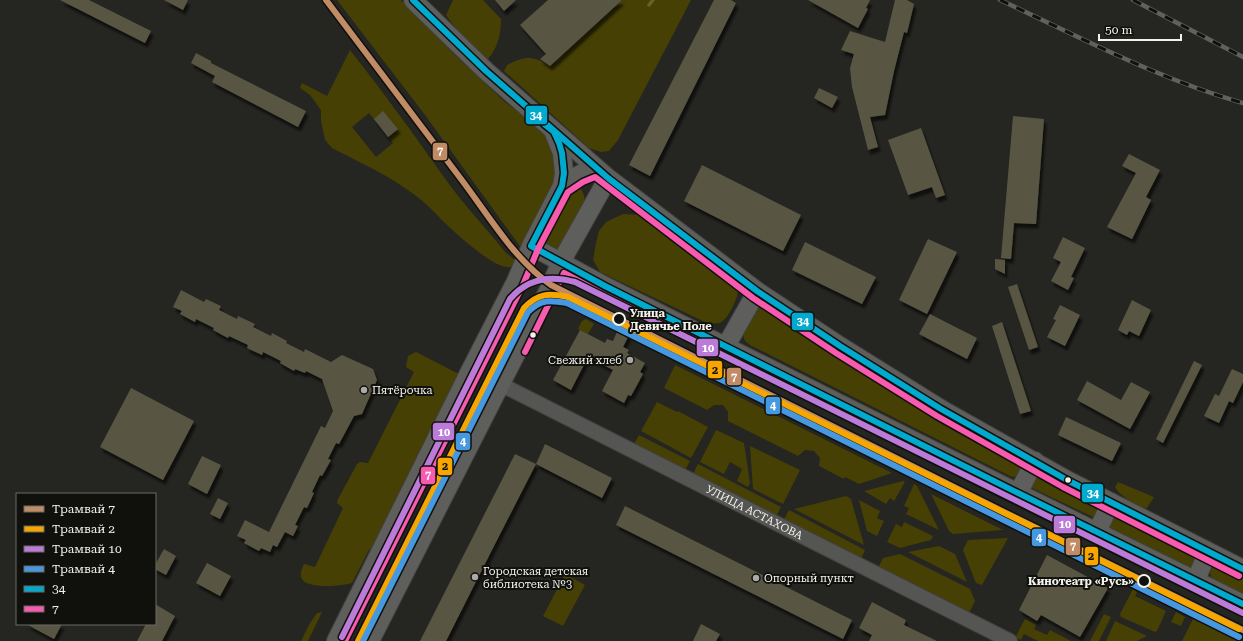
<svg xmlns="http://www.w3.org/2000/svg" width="1243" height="641" viewBox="0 0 1243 641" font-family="'Roboto Serif',serif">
  <defs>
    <filter id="shadow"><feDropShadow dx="2.5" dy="4.5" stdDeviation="1" flood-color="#0009"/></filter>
  </defs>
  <rect width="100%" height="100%" fill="#252521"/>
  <path fill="#464004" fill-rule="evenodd" d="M337,0H401L460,60L505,102L545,132L552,141L557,176L522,249L425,115Z
    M453,0H483L501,19C501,33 498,48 488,59C473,45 457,32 446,15Z
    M622,0H691L618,140L609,151L601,152L589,148L504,71L507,65C525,56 532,55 550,66Z
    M350,50C384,93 415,136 446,180C464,205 486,228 506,253L515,260L511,267C496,271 457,234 446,224C435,213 425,202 412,193C388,175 359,162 332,148L325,140L321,121V110L310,95L300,88L302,83L327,96ZM369,113L393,143L376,157L352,127Z
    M575,188L581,189L584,195L585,202L560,248L557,250L544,245L543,240L570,190Z
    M623,214L641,215L652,221L734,281C735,284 737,287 738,290C738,299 728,319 720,323C715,324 711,323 707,323L600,272L593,260L596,243L599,231L606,222Z
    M763,305L1021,464C1022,470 1020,477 1012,477L750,345L745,341L742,332L757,306Z
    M586,319L594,324L588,334L578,329L582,321Z
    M416,352L459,374L377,547L369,550L352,583C342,586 304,590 301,577C300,573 302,568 304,564L315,567L343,508L337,503L338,499L357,464L360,462L368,463L414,372L406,367L408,356Z
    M675,365L892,473L859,484L845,477L844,479L819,466L820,458L814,451L805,450L798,456L728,421V412L723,405H714L707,410L664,388Z
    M657,402L677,412L678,411L708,427L691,458L641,431Z
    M716,430L744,443L750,483L748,487L737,481L742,469L730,462L724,474L700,462Z
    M639,435L690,461L685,470L634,444Z
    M750,446L800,470L783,504L753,489Z
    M698,464L781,507L776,517L693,474Z
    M1041,473L1101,504L1095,518L1032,488L1029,484L1031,477Z
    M903,481L905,482L894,501L890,498L886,504L864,491Z
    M1118,482L1154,497L1147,508C1138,510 1134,504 1127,499C1122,495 1118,493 1115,487Z
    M914,484L917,486L939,530L906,514L909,508L904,506Z
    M931,494L1003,530L953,534L949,531Z
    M846,496L851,499L864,545L794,509Z
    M859,500L880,511L877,518L884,521L877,536L867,531Z
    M789,510L865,550L861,559L784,519Z
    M1114,513L1198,552L1193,569L1109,528L1107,522Z
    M904,522L933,536L931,540L900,548L887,542L896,524L902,527Z
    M1008,538L982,585L976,583L963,550L968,540Z
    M939,546L955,554L967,582L908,552Z
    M900,554L970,589L975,601L969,613L878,568L883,558Z
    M1216,563L1243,574V595L1212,578C1208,572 1211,567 1216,563Z
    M565,574L585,585L563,626L543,616Z
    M1133,589L1137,592L1135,596L1166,611L1157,631L1155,632L1121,617L1120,614Z
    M322,612L308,641H301L310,623L317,613Z
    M1176,612L1185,617L1181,626L1171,622Z
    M1104,614L1111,617L1099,641H1090Z
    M1194,617L1241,641H1182Z
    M1025,619L1036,625L1034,629L1047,635L1050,630L1071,641H1038L1024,634L1021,640L1017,638L1016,636Z
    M1115,621L1147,636L1137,641H1106Z"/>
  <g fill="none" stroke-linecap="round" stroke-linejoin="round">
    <path stroke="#686221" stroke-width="3.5" d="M649,5L653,0"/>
  </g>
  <path fill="#585643" filter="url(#shadow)" d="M60,0H89L151,31L145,43Z
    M164,0H188L183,10Z
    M495,0H516L504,11Z
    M548,0H622L550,66L540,59L546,54L520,25Z
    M714,0H731L736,3L650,176L629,165Z
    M808,0H870L866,8L868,9L858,28Z
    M895,0H907L914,4L907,33L904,32L894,71L885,115L870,117L878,147L868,150L852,87L850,68L854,54L841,50L850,31L885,42Z
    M196,53L211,61V63L306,111L298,127L212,82L215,76L191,63Z
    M819,88L838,97L832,108L814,98Z
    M383,111L398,129L388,137L374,119Z
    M1013,116L1044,119L1036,224L1014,223L1011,259L1001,258Z
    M921,128L945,195L936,198L932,187L908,195L888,140Z
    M1129,154L1160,170L1146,197L1151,200L1132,239L1107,227L1136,173L1122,166Z
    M702,165L801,215L783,251L684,201Z
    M1063,237L1085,248L1071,277L1074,278L1068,290L1051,281L1061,262L1053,258Z
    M928,239L957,252L927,314L899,300Z
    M805,242L876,277L862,304L792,270Z
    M995,259L1005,260V274L995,269Z
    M1017,284L1038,347L1029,350L1008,287Z
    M181,290L204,302L206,299L221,306L219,310L237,319L238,316L255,324L253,327L271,336L272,333L287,341L286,343L304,352L305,349L331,362L342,355L373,369L377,380L362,414L354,416L339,444L336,443L328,459L331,460L322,476L320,475L312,492L314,493L307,508L304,507L295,525L298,526L293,536L285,532L277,547L273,545L270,552L261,548L259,551L244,543L246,540L237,536L245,520L269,532L321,426L325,428L333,411L322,379L306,371L305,373L295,369L294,371L280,363L281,361L263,352L262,355L247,348L248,345L229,336L228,338L213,330L214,328L196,319L195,322L180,314L182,311L173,307Z
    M1132,300L1151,310L1139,336L1129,331L1127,335L1118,330Z
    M1060,305L1080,315L1065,346L1047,337L1056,320L1053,319Z
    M930,314L977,338L967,359L919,334Z
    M1002,322L1031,411L1020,414L992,326Z
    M620,325L631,331L623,347L629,350L627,353L645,363L640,372L643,374L631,396L628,395L624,403L602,391L613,370L588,357L571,390L553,380L580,330L605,343L607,339L613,341Z
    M1194,361L1202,365L1163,443L1156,439Z
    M1232,369L1243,374V382L1233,403L1229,401L1219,423L1204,416L1215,394L1219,396Z
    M1087,381L1121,400L1131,382L1150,392L1130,429L1077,400Z
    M131,388L194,421L163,480L100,447Z
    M1066,417L1121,443L1112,461L1058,435Z
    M545,444L612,478L602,498L536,464Z
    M515,454L536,464L495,544L446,641H420Z
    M202,456L221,465L207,494L188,484Z
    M218,498L228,503L220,519L210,514Z
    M625,506L852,620L843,639L616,525Z
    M164,549L176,556L166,575L155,569V565Z
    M1047,555L1108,588L1080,637L1041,615L1037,621L1019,610Z
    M207,563L231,576L220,596L196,583Z
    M872,602L906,620L904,625L937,641H869L872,635L859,628Z
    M155,604L175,616L162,641H137L146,624H155Z
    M26,624H62L54,639Z
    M701,624L720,634L716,641H693Z"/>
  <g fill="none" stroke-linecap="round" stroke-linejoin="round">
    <defs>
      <g id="minor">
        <path id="s1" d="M500,384L1010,641"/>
      </g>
      <path id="major" d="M413,0L486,71L608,178L757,291L840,346L941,409L1067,480L1243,569
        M562,186C573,178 583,171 597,169
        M531,246L605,286L1018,493L1243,604
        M726,346L757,291
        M1018,493L1035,461
        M1097,532L1111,502
        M1196,580L1208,551
        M336,641L470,371L516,281L531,246L562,186L564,173L562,153L554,133
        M370,641L549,289L561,262L608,178"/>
    </defs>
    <use href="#minor" stroke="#41413e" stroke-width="16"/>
    <use href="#major" stroke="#41413e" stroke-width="20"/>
    <use href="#minor" stroke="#555553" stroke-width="14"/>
    <use href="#major" stroke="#5e5e5c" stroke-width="18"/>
    <defs>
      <path id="rail" d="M1000,0C1080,37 1158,79 1243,103
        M1133,0L1243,57"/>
    </defs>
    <use href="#rail" stroke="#60605e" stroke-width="4.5"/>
    <use href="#rail" stroke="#10100c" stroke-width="3" stroke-dasharray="9" stroke-linecap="butt"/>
    <defs>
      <path id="bus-1" d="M413,0L486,71L608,178L757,291L840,346L941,409L1067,480L1243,569
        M531,246L605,286L1018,493L1243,604
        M531,246L562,186L564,173L562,153L559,143L554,132L544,124"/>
      <path id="bus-2" d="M525,352L564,273L601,293L1014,500L1239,611
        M345,641L523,285L538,249L568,192L583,182L595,177L753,298L836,353L937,416L1063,487L1239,576"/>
    </defs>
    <use href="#bus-1" stroke="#10100c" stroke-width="9"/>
    <use href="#bus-2" stroke="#10100c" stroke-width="9"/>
    <use href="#bus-1" stroke="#00a9ce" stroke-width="6"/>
    <use href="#bus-2" stroke="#f75aaf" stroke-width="6"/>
    <defs>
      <path id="tram-1" d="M326,0C371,60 416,120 461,179C489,216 513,258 551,285L1008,514L1243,630"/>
      <path id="tram-2" d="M358,641L524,308C538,293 549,293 568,297L1239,629"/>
      <path id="tram-3" d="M342,637L510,299C527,279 550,275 575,282L1243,613"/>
      <path id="tram-4" d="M363,641L528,312C541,299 550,300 567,303L1239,637"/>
    </defs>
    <use href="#tram-1" stroke="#10100c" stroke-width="9"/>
    <use href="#tram-2" stroke="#10100c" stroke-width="9"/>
    <use href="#tram-3" stroke="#10100c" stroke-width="9"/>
    <use href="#tram-4" stroke="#10100c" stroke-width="9"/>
    <use href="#tram-1" stroke="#c18c65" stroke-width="6"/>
    <use href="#tram-2" stroke="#f7a600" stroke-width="6"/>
    <use href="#tram-3" stroke="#bd7bd9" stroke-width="6"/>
    <use href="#tram-4" stroke="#4699e1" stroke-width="6"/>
  </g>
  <g fill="#10100c" stroke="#f3f2ed" stroke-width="2">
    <circle cx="619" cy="319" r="6"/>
    <circle cx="1144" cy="581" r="6"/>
  </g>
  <g fill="#f3f2ed" stroke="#10100c" stroke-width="1.5">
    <circle cx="533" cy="335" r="3.5"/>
    <circle cx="1068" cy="480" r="3.5"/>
  </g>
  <g fill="#abaaa6" stroke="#10100c" stroke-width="1.5">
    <circle cx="630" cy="360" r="4"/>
    <circle cx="364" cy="390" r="4"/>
    <circle cx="475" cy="577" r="4"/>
    <circle cx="756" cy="578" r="4"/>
  </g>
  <g text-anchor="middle" stroke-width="4" stroke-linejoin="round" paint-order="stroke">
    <g font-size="11" font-weight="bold" fill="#f3f2ed" stroke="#10100c" text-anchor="start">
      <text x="630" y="317">Улица<tspan x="630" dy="13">Девичье Поле</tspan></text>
      <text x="1134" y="585" text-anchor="end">Кинотеатр «Русь»</text>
    </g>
    <g font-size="11" fill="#f3f2ed" stroke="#10100c" text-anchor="start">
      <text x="622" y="364" text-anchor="end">Свежий хлеб</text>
      <text x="372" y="394">Пятёрочка</text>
      <text x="483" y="575">Городская детская<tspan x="483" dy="13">библиотека №3</tspan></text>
      <text x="764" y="582">Опорный пункт</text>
    </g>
    <g font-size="11" fill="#f3f2ed" stroke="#10100c">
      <text dy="4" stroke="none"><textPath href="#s1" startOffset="285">УЛИЦА АСТАХОВА</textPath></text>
    </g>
  </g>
  <g stroke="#10100c" stroke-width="1.5">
    <rect x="525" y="105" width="23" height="20" rx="4" fill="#00a9ce"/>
    <rect x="432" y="142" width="16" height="19" rx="4" fill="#c18c65"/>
    <rect x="791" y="312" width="23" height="19" rx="4" fill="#00a9ce"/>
    <rect x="696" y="338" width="23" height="19" rx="4" fill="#bd7bd9"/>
    <rect x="707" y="360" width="16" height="19" rx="4" fill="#f7a600"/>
    <rect x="726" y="367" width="16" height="19" rx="4" fill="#c18c65"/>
    <rect x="765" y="396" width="16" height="19" rx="4" fill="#4699e1"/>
    <rect x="432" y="422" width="23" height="19" rx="4" fill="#bd7bd9"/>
    <rect x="455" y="432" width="16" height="19" rx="4" fill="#4699e1"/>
    <rect x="437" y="457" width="16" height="19" rx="4" fill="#f7a600"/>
    <rect x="420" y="466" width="16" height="19" rx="4" fill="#f75aaf"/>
    <rect x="1081" y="483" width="23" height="20" rx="4" fill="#00a9ce"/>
    <rect x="1053" y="515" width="23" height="19" rx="4" fill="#bd7bd9"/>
    <rect x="1031" y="528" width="16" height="19" rx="4" fill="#4699e1"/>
    <rect x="1065" y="537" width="16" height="19" rx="4" fill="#c18c65"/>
    <rect x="1084" y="546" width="15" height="20" rx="4" fill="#f7a600"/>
  </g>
  <g font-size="11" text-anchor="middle" font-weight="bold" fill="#fff">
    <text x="536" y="119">34</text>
    <text x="440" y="155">7</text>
    <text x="803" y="325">34</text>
    <text x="708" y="352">10</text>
    <text x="734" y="381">7</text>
    <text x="773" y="409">4</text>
    <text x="444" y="436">10</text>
    <text x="463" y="445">4</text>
    <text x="428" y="479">7</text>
    <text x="1093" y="497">34</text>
    <text x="1065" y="528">10</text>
    <text x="1039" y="541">4</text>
    <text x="1073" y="550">7</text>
  </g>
  <g font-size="11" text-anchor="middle" font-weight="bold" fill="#111">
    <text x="715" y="374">2</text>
    <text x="445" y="470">2</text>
    <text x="1091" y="560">2</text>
  </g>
  <rect x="16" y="493" width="140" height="132" fill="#10100c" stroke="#6b6a66"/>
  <rect x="24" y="506" width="20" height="6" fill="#c18c65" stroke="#6b6a66"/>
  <text x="52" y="513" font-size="12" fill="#f3f2ed">Трамвай 7</text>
  <rect x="24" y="526" width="20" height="6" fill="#f7a600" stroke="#6b6a66"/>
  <text x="52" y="533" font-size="12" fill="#f3f2ed">Трамвай 2</text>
  <rect x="24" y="546" width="20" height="6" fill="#bd7bd9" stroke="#6b6a66"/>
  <text x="52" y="553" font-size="12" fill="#f3f2ed">Трамвай 10</text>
  <rect x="24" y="566" width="20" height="6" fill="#4699e1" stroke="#6b6a66"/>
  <text x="52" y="573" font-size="12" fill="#f3f2ed">Трамвай 4</text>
  <rect x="24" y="586" width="20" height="6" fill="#00a9ce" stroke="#6b6a66"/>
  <text x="52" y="593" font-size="12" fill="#f3f2ed">34</text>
  <rect x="24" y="606" width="20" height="6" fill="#f75aaf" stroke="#6b6a66"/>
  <text x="52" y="613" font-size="12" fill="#f3f2ed">7</text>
  <path d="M1099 34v6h82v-6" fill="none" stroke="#f3f2ed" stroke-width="2"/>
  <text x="1105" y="34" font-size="12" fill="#f3f2ed" stroke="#10100c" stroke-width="3" paint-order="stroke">50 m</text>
</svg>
